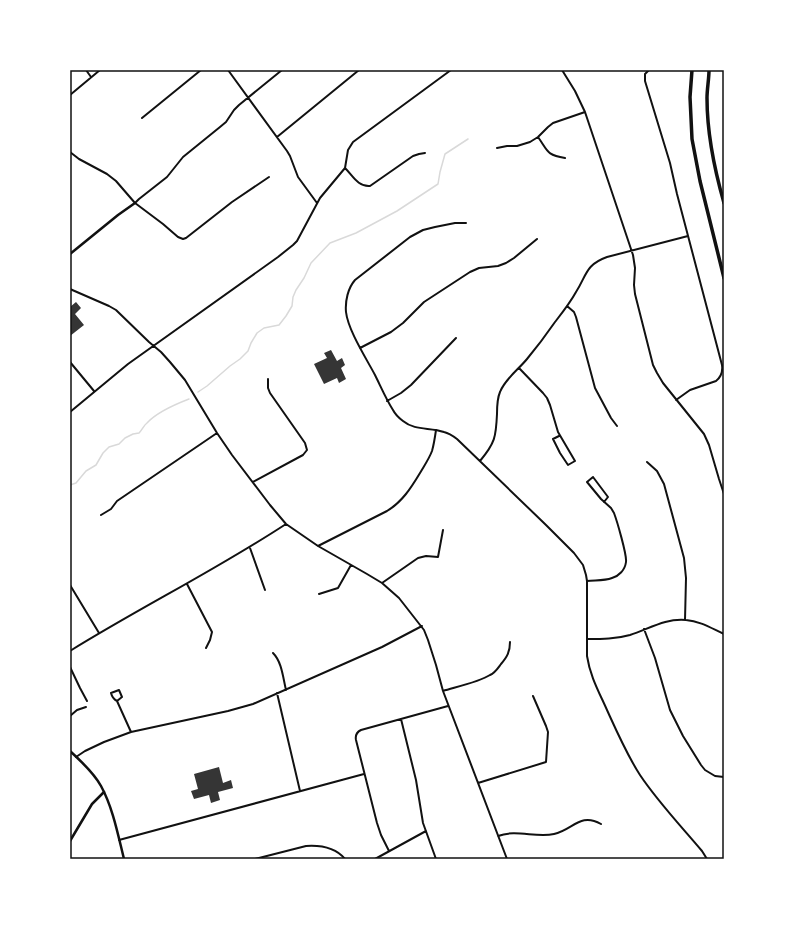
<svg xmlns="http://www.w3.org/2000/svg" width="794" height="929" viewBox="0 0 794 929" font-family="Lato,sans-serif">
  <rect width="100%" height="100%" fill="#fff"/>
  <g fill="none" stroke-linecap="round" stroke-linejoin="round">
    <path stroke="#d9d9d9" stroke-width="1.5" d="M198,392L207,386L230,366L240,359L248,351L251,343L257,333L264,328L279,325L286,316L292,306L293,297L296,290L304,278L311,263L330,243L356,233L397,211L438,184L440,172L445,154L468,139
      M70,485L76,483L86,471L96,465L103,453L109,447L119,444L125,438L133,434L139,433C142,430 144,425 147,423C156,413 176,404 189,399"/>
  </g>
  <path fill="#353535" d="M76,302L81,308L75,314L84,325L70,336V307Z
    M331,350L337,361L342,358L345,365L341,368L346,379L339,383L337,378L324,384L314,364L327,358L324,353Z
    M219,767L223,783L231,780L233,788L218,792L220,800L211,803L209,795L194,799L191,791L198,789L194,774Z"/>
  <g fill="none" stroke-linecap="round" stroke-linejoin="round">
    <path stroke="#111" stroke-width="2" d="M86,70L91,77
      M228,70L287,151L290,156L298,177L317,203
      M562,70L575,91L585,112L633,255L635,268L634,285L635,294L653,365L657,373L663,383L704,434L709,445L719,479L724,494
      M649,70L645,74V81L670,163L677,194L722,365C723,372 721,377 716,381L690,390L676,400
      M70,95L100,70
      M142,118L201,70
      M277,137L359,70
      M538,137C548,151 546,155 565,158
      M497,148L507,146H517L530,142L538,137L548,127L553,123L585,112
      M70,152L79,159L107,174L116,181L135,203L163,224L178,237L183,239L186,238L232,202L269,177
      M345,168C353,176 358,187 370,186L413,156L419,154L425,153
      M135,203L139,199L167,177L183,157L220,127L226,122L234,110L239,105L282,70
      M466,223H455L435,227L423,230L410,237L355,280C348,288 345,301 346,312C348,330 366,358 375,375C381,387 386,399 393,410C395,414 399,418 403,421C415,431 430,427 444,432C448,433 453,436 457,439L546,525L574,553L583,565L586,575L587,581V656C590,676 599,692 607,710C617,732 627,755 640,775C658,802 681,826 702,851L707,859
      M70,289L109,306L116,310L149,342L161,352L170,362L185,380L217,433L232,455L270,505L286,524L318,546L367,574L382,583L399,598L424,630L428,640L436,665L443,691L507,859
      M567,306L574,312L576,317L595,388L611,418L617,426
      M360,348L391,332L403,323L424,302L470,272L479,268L498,266L506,263L514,258L537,239
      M70,362L94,391
      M519,368L543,393L547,398L550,405L558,432L575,461L568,465L560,453L553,439L559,436
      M387,401L401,393L411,385L456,338
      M70,412L128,364L278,257L293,245L297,241L320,198L345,168L348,150L353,142L451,70
      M480,461C495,443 496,437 497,414C497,406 497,399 500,392C505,379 518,370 527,359C537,347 546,335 555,322C562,313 570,303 576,292C587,275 585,265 607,257L688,236
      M647,462L657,471L664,484L684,558L686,578L685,620
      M253,482L303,455L307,450L305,443L270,393L268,388V379
      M101,515L111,509L117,501L217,433
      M318,546L387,511C402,502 411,488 420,473C424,466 429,459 432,451C434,444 435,437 436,430
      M250,548L265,590
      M587,581C595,580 604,581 612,578C619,576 625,570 626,562C627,555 617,521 614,513L611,508L601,499L587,482L593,477L608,497L604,502
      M382,583L418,558L426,556L438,557L443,530
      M187,584L212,632L210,640L206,648
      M70,585L99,633
      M319,594L338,588L351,565
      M644,629L655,658L670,710L683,736L701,765L705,770L715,776L724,777
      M587,639C602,639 616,639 630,635C649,629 665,618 686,620C700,621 711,628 724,634
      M70,651C141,607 216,570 286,524
      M273,653C282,662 283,678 286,690
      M70,667L80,688L87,701
      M443,691C456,687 479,682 490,675C495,673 498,668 501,664C507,657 510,652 510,642
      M277,693L300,791
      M117,701L122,697L119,690L111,693C112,697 113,699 117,701L131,732
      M70,716L77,710L86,707
      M401,719L416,780L423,823L436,859
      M76,757L85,751L104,742L131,732L228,711L253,704L382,647L422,626
      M478,783L546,762L548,732L546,726L533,696
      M498,836C516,829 536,838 554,834C573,830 580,812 601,824
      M119,840L364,774
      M389,851L381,835L377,823L356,740C355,735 357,732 361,730L448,706
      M255,859L306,846C321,845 335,847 345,859
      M375,859L426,831"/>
    <path stroke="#111" stroke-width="2.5" d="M70,254L118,215L135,203
      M70,841L92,804L104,792"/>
    <path stroke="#111" stroke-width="2.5" d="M70,751C81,761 94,773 101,786C113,808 118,835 124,859"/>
    <path stroke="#111" stroke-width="3.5" d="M692,70L690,97L692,139L700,181L724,278
      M709,70C709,79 707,89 707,98C707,134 714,168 724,203"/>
  </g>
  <rect width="794" height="929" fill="none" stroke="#ffffff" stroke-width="142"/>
  <rect x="71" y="71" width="652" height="787" fill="none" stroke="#111" stroke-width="1.5"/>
</svg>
